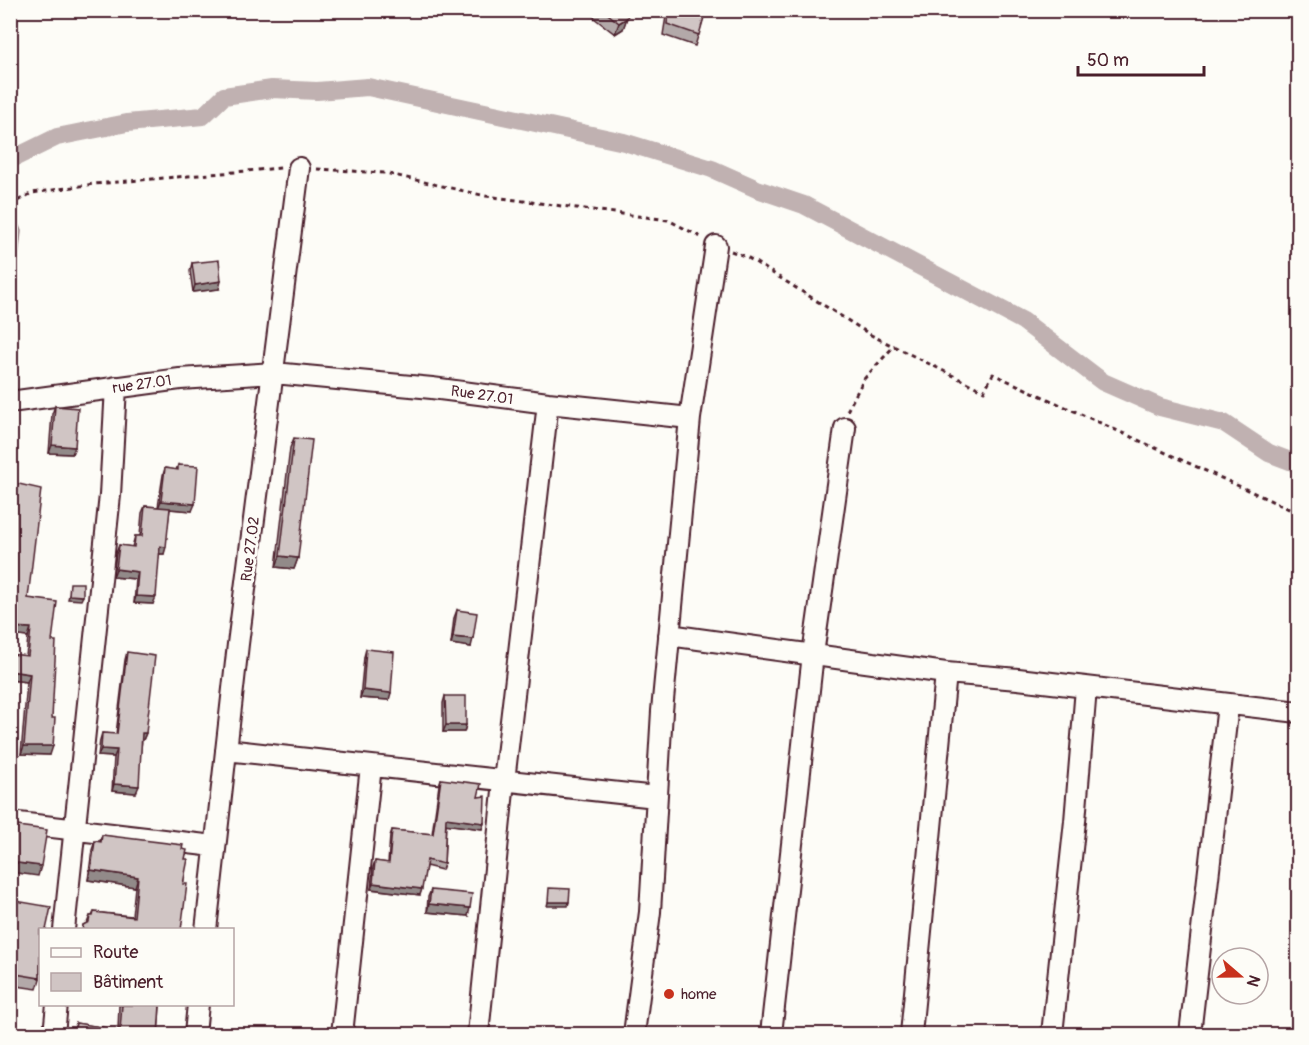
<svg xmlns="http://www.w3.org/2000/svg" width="1309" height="1045" viewBox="0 0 1309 1045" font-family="Pangolin,sans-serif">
  <rect width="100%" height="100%" fill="#fdfcf7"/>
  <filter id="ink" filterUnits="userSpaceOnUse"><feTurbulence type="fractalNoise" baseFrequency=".0167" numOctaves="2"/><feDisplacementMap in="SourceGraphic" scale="12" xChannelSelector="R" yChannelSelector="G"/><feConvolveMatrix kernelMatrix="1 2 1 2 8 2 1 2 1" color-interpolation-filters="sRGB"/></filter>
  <g filter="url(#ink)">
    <path fill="#e3dcda" stroke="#967e82" stroke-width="1.5" d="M11,207L21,231L11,318Z"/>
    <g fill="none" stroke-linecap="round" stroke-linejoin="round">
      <path stroke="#c0b1b1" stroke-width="18" d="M10,160L57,137L127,123L203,116L224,96L272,89L317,91L368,87L624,142L712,169L757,189L804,205L1023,321L1103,382L1160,407L1224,423L1269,453L1298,464"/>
      <defs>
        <path id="street" d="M10,402L180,379L274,373L432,388L548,403L690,418
          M669,635L946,673L1018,679L1298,712
          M226,750L656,797
          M10,822L214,846
          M64,930L110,495L116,387
          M206,930L238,644L299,168
          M54,1034L57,1004
          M195,1034L198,1004
          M342,1034L371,766
          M478,1034L504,781L548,403
          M634,1034L650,912L662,711L690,418L716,246
          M771,1034L813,654L845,428
          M911,1034L946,673
          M1052,1034L1075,821L1086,688
          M1190,1034L1228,705"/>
      </defs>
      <use href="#street" stroke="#4a1f2b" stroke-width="24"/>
      <path stroke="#4a1f2b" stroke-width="3" stroke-dasharray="4.5 4.5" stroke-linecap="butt" d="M317,169L385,173L486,196L668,220L701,237
        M10,205L32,193L94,184L281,168
        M731,251L747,257L871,335L984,391L993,374L1298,513
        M847,411L864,379L895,345"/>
      <use href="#street" stroke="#fdfcf7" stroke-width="20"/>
    </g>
    <path fill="#b3a9a9" stroke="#4a1f2b" stroke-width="1.5" d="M596,10H629L623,29L615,34L594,18Z
      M667,10H706L695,46L663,35Z
      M192,263L219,289L193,292L190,271Z
      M55,406L72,454L49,453L52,414Z
      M294,438L298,558L294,569L276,567L290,448Z
      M178,465L192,511L170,509L164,554H159L153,604L134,603L136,579L113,577L116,553L119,545L132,547L135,536H140L142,513L145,506L158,507L163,475L165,468L176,470Z
      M10,482L28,598L52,641V718L50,755L21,754L27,682L10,680V654L26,656L28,637L10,635Z
      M457,610L471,647L451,644L454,618Z
      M366,649L389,700L360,698L364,657Z
      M127,652L146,733L143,740H142L136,793L112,791L114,757L98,756L100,740L102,733L116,734L125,660Z
      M445,696L466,725L464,732H443V703Z
      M441,779L478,797L484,823L482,829L446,824L444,864L442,870L426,866L420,895L371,889L373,867L375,861L388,863L390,836L392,830L432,834L439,785Z
      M102,835L182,849L185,859L181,930H82L83,925L87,923L90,916H92L94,912L132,916L135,887L88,880L92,850L95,841H100Z
      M431,890L468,916L427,912L428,897Z
      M10,900L40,963V979L37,989L10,985Z
      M119,1005H160L158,1035L74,1029L76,1023L118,1030Z"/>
    <path fill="#928a89" stroke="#4a1f2b" stroke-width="1.5" d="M627,18L623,29L615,34L619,23Z
      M221,281L219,289L193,292L195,285Z
      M52,445L75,447L72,454L49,453Z
      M161,501L195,504L192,511L158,508Z
      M160,546L166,547L164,554H157Z
      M280,556L298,558L294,569L276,567Z
      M116,569L138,572L136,579L113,577Z
      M69,595L83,596L81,600L68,599Z
      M136,596L156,597L153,604L134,603Z
      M10,627L31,628L28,637L10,635Z
      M453,637L473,639L471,647L451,644Z
      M10,671L30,674L27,682L10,680Z
      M363,690L391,693L389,700L360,698Z
      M446,725H466L464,732H443Z
      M142,733H146L143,740H140Z
      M24,746H53L50,755L21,754Z
      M101,749L117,750L114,757L98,756Z
      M114,784L139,786L136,793L112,791Z
      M446,818L484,823L482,829L444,824Z
      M10,862L41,866L38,876L10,872Z
      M91,870L138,877L135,887L88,880Z
      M373,883L422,889L420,895L371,889Z
      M548,902H569L568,906H547Z
      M429,904L470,908L468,916L427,912Z"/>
    <path fill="#d0c5c4" stroke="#4a1f2b" stroke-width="1.5" d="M603,10H629L627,18L619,23Z
      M669,10H706L699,35L667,24Z
      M219,260L221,281L195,285L192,263Z
      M55,406L78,408L75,447L52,445Z
      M294,438L312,440L298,558L280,556Z
      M178,465L198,466L195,504L161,501L165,468L178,470Z
      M10,482L41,489L28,598L57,602L52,641H56L52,718H55L53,746H24L30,674L10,671V654L28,656L31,628L10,627Z
      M145,506L170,508L166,547L160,546L156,597L136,596L138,572L116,569L119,545L134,547L135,536H142Z
      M70,583H83V596L69,595Z
      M457,610L477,613L473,639L453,637Z
      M366,649L394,652L391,693L363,690Z
      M127,652L155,656L146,733H142L139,786L114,784L117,750L101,749L102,733L117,734Z
      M445,696H466V725H446Z
      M441,779L481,784L478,797L485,796L484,823L446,818L444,864L427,860L422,889L373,883L375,861L389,863L392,830L433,834Z
      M10,825L47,830L41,866L10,862Z
      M102,835L183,845L182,849L187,850L185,859H188L183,884H187L181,930H83V925L89,922L90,916H93L94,912L134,917L138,877L91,870L95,841L101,842Z
      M549,888L570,889L569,902H548Z
      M431,890L472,894L470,908L429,904Z
      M10,900L51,907L46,930H40V978L10,973Z
      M122,1005H160L158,1035H66L69,1028L75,1029L76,1023L120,1030Z"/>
  </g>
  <circle fill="#c8321e" stroke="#fdfcf7" stroke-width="2" cx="669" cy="994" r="6"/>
  <g text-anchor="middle" stroke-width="6" stroke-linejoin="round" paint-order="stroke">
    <g font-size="15" fill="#4a1f2b" stroke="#fdfcf7">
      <text transform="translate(142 384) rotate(-8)" y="5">rue 27.01</text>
      <text transform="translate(482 395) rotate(8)" y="5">Rue 27.01</text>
      <text transform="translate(250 549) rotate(-83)" y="5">Rue 27.02</text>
    </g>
    <g font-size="15" fill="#4a1f2b" stroke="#fdfcf7" text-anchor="start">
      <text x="681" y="999">home</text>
    </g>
  </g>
  <rect width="1309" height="1045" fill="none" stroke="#fdfcf7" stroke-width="36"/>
  <rect x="18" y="18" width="1273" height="1009" fill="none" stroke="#4a1f2b" stroke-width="2" filter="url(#ink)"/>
  <rect x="39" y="928" width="195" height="78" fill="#fdfcf7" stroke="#b5a4a5" stroke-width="1.5"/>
  <rect x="51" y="948" width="30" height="9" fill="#fdfcf7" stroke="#b5a4a5" stroke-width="1.5"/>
  <text x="93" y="958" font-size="18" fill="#4a1f2b">Route</text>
  <rect x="51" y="973" width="30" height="18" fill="#d0c5c4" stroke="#b5a4a5" stroke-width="1.5"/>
  <text x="93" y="988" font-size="18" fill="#4a1f2b">Bâtiment</text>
  <g transform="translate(1240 976) rotate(110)"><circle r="28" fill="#fdfcf7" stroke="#b5a4a5" stroke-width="1.5"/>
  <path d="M0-4.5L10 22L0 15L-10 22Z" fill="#c8321e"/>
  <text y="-9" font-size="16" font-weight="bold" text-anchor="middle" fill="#4a1f2b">N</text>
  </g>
  <path d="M1078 66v9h126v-9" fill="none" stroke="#4a1f2b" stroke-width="3"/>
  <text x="1087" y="66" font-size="18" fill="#4a1f2b" stroke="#fdfcf7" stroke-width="4.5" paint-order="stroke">50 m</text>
</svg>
